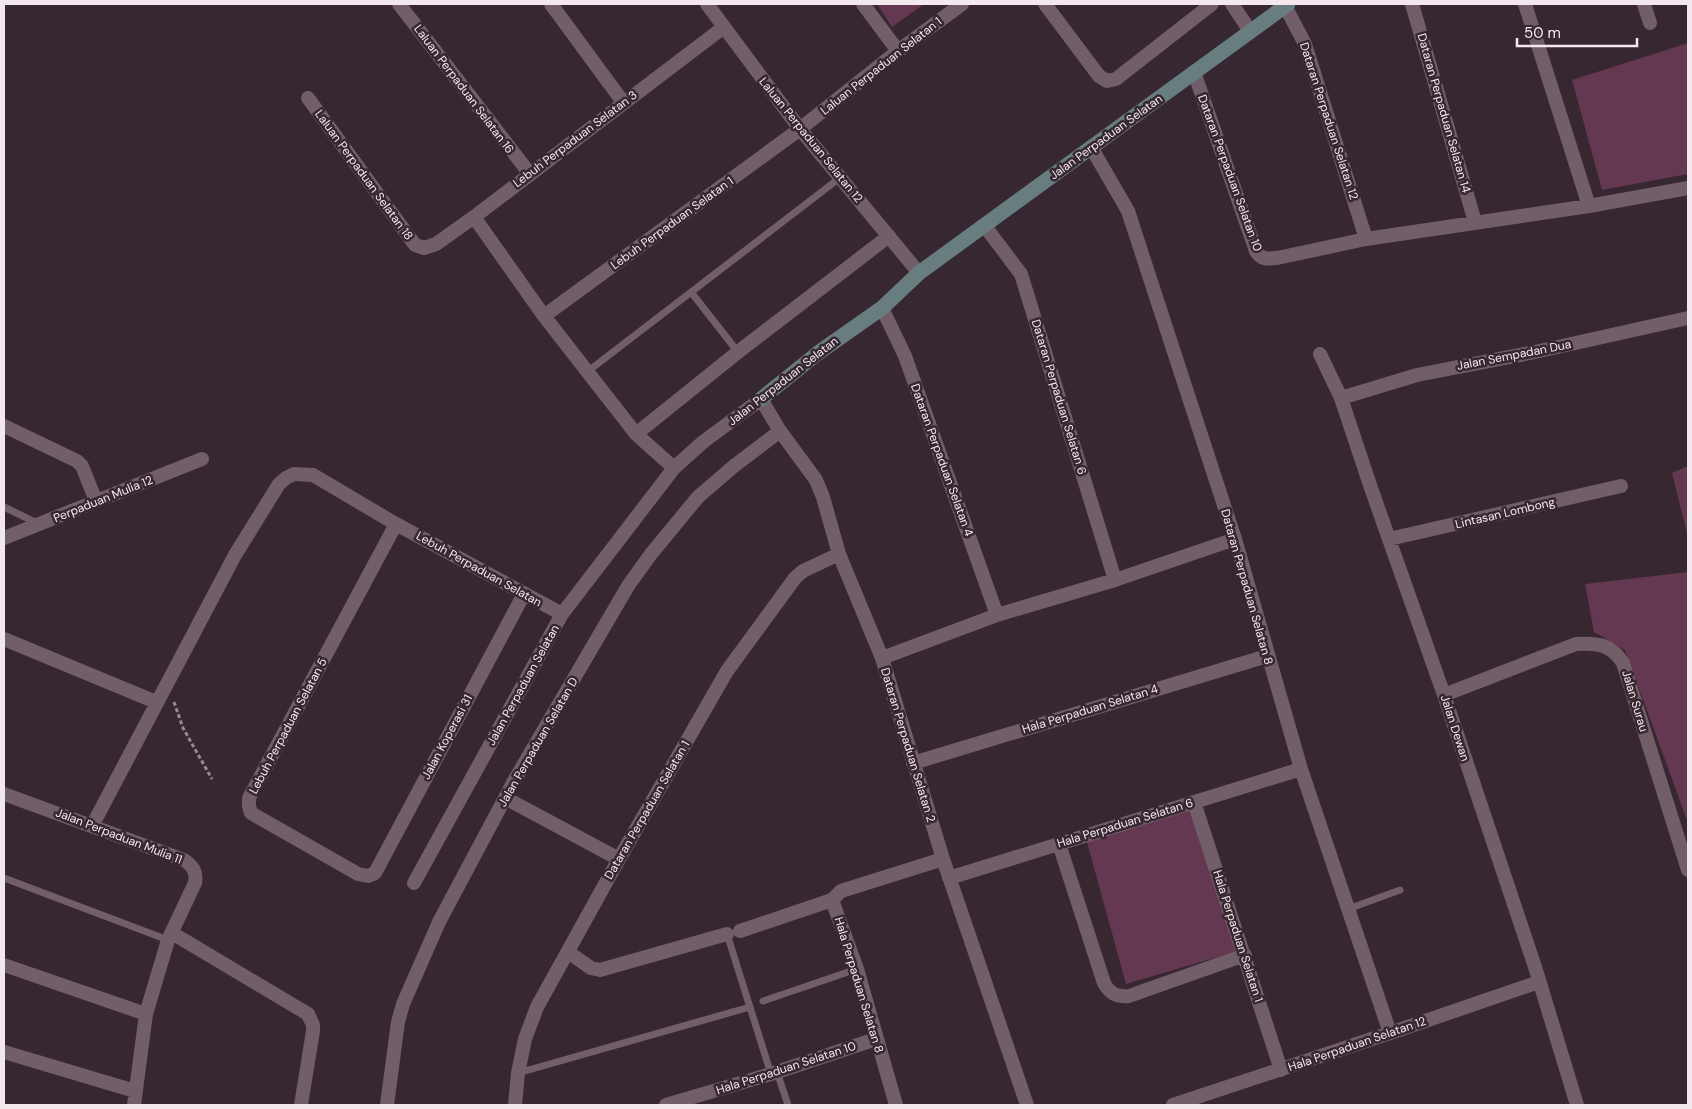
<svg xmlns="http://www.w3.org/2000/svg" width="1692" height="1109" viewBox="0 0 1692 1109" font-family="'DM Sans',sans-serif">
  <rect width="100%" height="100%" fill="#372730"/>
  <path fill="#653851" d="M877,4H924L892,27Z
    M1688,43V174L1602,190L1572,80Z
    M1688,466V537L1672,473Z
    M1688,572V823L1625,650L1594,632L1585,584Z
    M1193,806L1238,951L1126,984L1085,835Z"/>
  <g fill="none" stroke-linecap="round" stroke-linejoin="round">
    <path stroke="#968990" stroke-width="3" stroke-dasharray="4 2.5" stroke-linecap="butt" d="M174,702L183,728L212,779"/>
    <path stroke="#725e68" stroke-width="7" d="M691,292L738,352
      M587,372L841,177
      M4,507L37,523
      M4,878L168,940
      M1348,909L1400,890
      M727,934L771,1074
      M763,1001L857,969
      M777,1072L788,1105
      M518,1073L750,1007"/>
    <path stroke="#725e68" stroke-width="14" d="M399,4L530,174
      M551,4L623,102
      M707,4L800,129L919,273
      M863,4L898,51
      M1045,4L1099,76L1107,81L1116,79L1212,4
      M1232,4L1250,31
      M1412,4L1475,222
      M1525,4L1589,206
      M1644,4L1650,23
      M1285,6L1305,44L1366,239
      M1194,72L1256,251C1261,260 1268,259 1277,258L1366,239L1589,206L1688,188
      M308,98L415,245L424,248L436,244L474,217L724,27
      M1091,147L1128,211L1235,539L1301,769L1390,1033
      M474,217L544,316L636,434L674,468
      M984,225L1021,274L1115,580
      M882,308L905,356L997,615
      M544,316L800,129L898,51L962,4
      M1320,354L1341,398L1371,488L1444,695L1536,970L1577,1105
      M1341,398L1417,375L1535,352L1688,318
      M4,426L77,461L82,466L96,501
      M636,434L738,352L889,236
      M396,524L249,798V806L251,813L358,874L368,876L375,873L524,594
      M4,538L202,459
      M1389,539L1621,486
      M4,639L156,702
      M882,658L997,615L1115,580L1235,539
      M1444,695L1576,644C1598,643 1611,644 1623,663L1688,870
      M913,763L1267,656
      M4,794L184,860C193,866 197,872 195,883L168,940L146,1014L134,1105
      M505,798L619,859
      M1194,802L1281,1070
      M92,826L235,555L279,484L286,478L294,474L313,475L396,524L562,614
      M1059,844L1104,983C1110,994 1117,997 1129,996L1245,955
      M949,878L1301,769
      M414,883L562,614L674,468L703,442L761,399L780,431L816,480L823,497L839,554L882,658L943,859L1027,1105
      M832,900L841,891L943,859
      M740,931L832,900L857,969L896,1105
      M172,933L308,1014L313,1025V1031L301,1105
      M568,952L591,968L600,970L727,934
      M4,965L146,1014
      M4,1052L135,1091
      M387,1105L398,1022L403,1004L439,922L514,781L628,586L651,554L698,497L734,466L780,431
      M515,1105L518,1073L525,1039L537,1007L619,859L727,671L795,578L803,571L839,554
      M666,1105L771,1074L876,1039
      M1173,1105L1390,1033L1539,982"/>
    <path stroke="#677d80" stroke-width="15" d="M761,399L818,353L882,308L919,273L1288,4"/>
  </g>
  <g text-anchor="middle" stroke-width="5" stroke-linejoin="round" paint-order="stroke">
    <g font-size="12" fill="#f3e8ee" stroke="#372730">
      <text transform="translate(881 66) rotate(-38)" y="4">Laluan Perpaduan Selatan 1</text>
      <text transform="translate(464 89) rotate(53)" y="4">Laluan Perpaduan Selatan 16</text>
      <text transform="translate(1444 113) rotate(74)" y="4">Dataran Perpaduan Selatan 14</text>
      <text transform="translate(1329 121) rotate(72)" y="4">Dataran Perpaduan Selatan 12</text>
      <text transform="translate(1106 137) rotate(-36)" y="4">Jalan Perpaduan Selatan</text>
      <text transform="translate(575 139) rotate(-37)" y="4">Lebuh Perpaduan Selatan 3</text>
      <text transform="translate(811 140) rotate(51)" y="4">Laluan Perpaduan Selatan 12</text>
      <text transform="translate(1230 173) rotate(70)" y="4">Dataran Perpaduan Selatan 10</text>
      <text transform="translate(364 175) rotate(54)" y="4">Laluan Perpaduan Selatan 18</text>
      <text transform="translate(672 223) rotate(-36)" y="4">Lebuh Perpaduan Selatan 1</text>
      <text transform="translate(1514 355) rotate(-11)" y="4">Jalan Sempadan Dua</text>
      <text transform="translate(783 381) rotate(-38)" y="4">Jalan Perpaduan Selatan</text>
      <text transform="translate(1059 397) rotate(73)" y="4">Dataran Perpaduan Selatan 6</text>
      <text transform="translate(942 460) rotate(70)" y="4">Dataran Perpaduan Selatan 4</text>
      <text transform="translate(103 499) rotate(-22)" y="4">Perpaduan Mulia 12</text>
      <text transform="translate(1505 513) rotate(-13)" y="4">Lintasan Lombong</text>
      <text transform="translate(479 569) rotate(29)" y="4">Lebuh Perpaduan Selatan</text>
      <text transform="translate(1247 587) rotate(74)" y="4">Dataran Perpaduan Selatan 8</text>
      <text transform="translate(523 685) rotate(-61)" y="4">Jalan Perpaduan Selatan</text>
      <text transform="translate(1635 701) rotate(73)" y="4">Jalan Surau</text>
      <text transform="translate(1090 709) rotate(-17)" y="4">Hala Perpaduan Selatan 4</text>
      <text transform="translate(288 726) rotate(-62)" y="4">Lebuh Perpaduan Selatan 5</text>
      <text transform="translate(1455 728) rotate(72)" y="4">Jalan Dewan</text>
      <text transform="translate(447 737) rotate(-62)" y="4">Jalan Koperasi 31</text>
      <text transform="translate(538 742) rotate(-60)" y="4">Jalan Perpaduan Selatan D</text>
      <text transform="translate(908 745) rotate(73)" y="4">Dataran Perpaduan Selatan 2</text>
      <text transform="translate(647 810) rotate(-60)" y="4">Dataran Perpaduan Selatan 1</text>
      <text transform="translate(1125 823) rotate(-17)" y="4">Hala Perpaduan Selatan 6</text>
      <text transform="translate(119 836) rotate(21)" y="4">Jalan Perpaduan Mulia 11</text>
      <text transform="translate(1238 936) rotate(72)" y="4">Hala Perpaduan Selatan 1</text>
      <text transform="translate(859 985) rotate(73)" y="4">Hala Perpaduan Selatan 8</text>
      <text transform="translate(1357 1044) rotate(-19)" y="4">Hala Perpaduan Selatan 12</text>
      <text transform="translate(786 1068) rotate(-18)" y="4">Hala Perpaduan Selatan 10</text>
    </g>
  </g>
  <rect width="1692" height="1109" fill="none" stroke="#f3e8ee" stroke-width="10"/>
  <path d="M1517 38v8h120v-8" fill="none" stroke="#f3e8ee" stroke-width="2.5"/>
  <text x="1524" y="38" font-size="15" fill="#f3e8ee" stroke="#372730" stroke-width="4" paint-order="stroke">50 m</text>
</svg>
